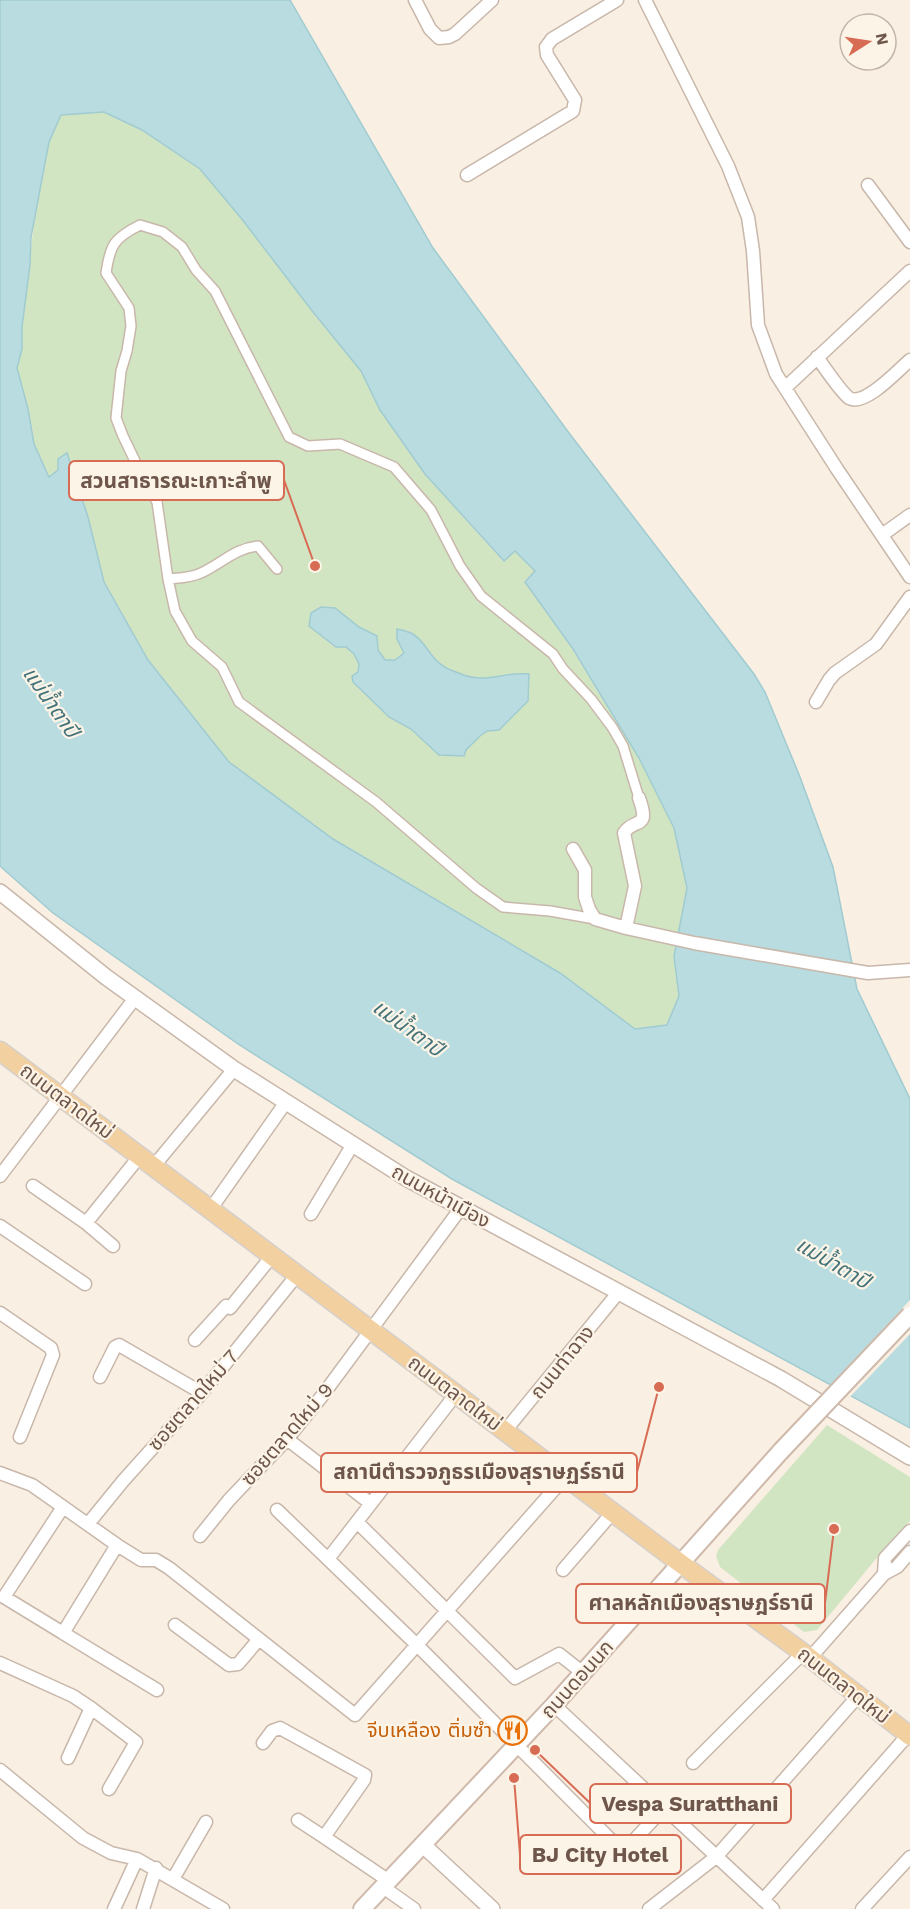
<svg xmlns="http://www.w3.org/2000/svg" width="910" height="1909" viewBox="0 0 910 1909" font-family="'Work Sans','Noto Sans Thai',sans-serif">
  <rect width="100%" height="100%" fill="#f9efe2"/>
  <path fill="#d2e5c3" d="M104,112L142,130L200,169L241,218L313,312L361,371L380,410L425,474L503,561L515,551L535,571L525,582L572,649L639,758L674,828L687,888L674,956L679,996L667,1025L635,1029L560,973L333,839L229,762L148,660L104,582L88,517L67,454L58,459V470L50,477L34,444L28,409L17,368L22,349V327L35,214L49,142L61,115Z
    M827,1425L910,1477V1521L880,1554L817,1630L804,1632L720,1567L716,1556L718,1550Z"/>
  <path fill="#b9dce0" stroke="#a0cbd1" stroke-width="1.5" fill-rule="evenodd" d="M0,0H290L433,248L569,433L754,674L765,692L800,777L833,867L857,989L910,1099V1428L452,1179L238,1044L53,913L0,866ZM104,112L142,130L200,169L241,218L313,312L361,371L380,410L425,474L504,561L515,551L535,571L525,582L573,649L639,758L674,828L687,888L674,956L679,996L667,1025L635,1029L560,973L333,839L229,762L148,660L104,582L88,517L67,453L58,459V470L49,477L34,444L28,409L17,368L22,349V327L30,265L31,237L49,142L61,115Z
    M321,607L335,608L359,627L377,636L378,650L385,660H395L404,653L397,639V629C401,630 407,631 411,633C423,639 427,651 436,660C441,665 449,670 456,672C486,686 501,671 529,674L528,701L499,730L487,731L480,736L466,750L464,756L439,755L411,729L389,717L353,682L352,676L358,672L359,664L354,654L346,647H336L309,626L311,613Z"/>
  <path fill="#f9efe2" d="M910,1300V1334L849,1398L829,1388Z"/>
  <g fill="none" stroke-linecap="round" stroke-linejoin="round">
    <defs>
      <path id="pedestrian" d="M168,579C178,578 191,578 201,573C221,564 235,548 258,546L277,569
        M595,919L550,911L503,907L476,888L376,802L239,702L222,667L192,641L175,611L168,579L157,502L145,482L123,436L116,418L121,371L127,351L131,326L129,308L106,273C110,245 114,238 140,225L163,232L182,247L196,270L215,291L289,437L308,446L340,444L394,467L431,510L460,566L481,596L553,654L563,669L591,699L612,727L623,746L639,798"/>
      <path id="minor" d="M415,0L430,29L439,38L449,37L455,34L492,0
        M645,0L728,166L748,217L753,251L758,325L776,374L837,469L910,577
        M467,175L573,111L575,100L547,55L546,47L552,39L617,0
        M868,185L910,242
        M817,357C824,367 841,392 849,398C865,407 898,370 910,360
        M785,388L910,271
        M882,535L910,515
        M816,702L829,680L835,673L876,644L910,597
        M573,849L585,870V897L589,909L595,919L626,928L694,943L868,973L910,970
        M626,928L635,886L624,833C634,817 651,831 639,798
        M153,1167L234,1069
        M0,1176L135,998
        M33,1186L86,1223L113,1246
        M210,1210L286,1102
        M311,1214L353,1144
        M86,1223L139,1157
        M0,1226L85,1284
        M0,1313L51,1348L53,1355L20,1437
        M195,1340L226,1306L230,1308L272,1256
        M100,1377L115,1347L119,1345L202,1393
        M505,1431L618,1293
        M287,1439L370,1503
        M0,1473L32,1485L117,1545L63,1633L4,1597L63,1507
        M277,1510L417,1645L623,1852L664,1808
        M357,1522L515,1678L559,1654L583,1673
        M88,1524L123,1481L200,1395L297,1275
        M200,1536L229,1500L287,1439L322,1396L461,1208
        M117,1545L141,1560H156L169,1568L259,1639
        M328,1559L456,1394
        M563,1570L613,1512
        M884,1574L885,1558L910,1531
        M175,1625L229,1665L238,1664L259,1639L355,1715L566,1476
        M63,1633L157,1690
        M810,1658L884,1574L897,1567L910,1552
        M0,1663L73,1696L91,1708L136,1742L109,1789
        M554,1705L773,1909
        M263,1743L272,1731L280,1728L365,1775L364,1780L324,1837L389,1881
        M68,1758L91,1708
        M693,1763L803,1653
        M0,1770L83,1838L111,1853L137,1859L223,1909
        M298,1820L324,1837
        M173,1879L206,1822
        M383,1887L414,1909
        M763,1900L908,1735
        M114,1909L137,1859
        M143,1909L156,1868
        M649,1909L716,1857L859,1695
        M862,1909L910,1857"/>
      <path id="tertiary" d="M0,892L106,977L234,1069L406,1178L781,1379L910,1457
        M423,1845L492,1909"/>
      <path id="secondary" d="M362,1909L554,1705L781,1451"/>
      <path id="primary" d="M0,1051L680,1563L810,1658L910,1736"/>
    </defs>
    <use href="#pedestrian" stroke="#c8b7aa" stroke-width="12"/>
    <use href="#minor" stroke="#c8b7aa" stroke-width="15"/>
    <use href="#tertiary" stroke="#c8b7aa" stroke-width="18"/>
    <use href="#secondary" stroke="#ceb9ab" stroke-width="20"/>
    <use href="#primary" stroke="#d6d0cd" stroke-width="21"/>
    <use href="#pedestrian" stroke="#fff" stroke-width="9"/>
    <use href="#minor" stroke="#fff" stroke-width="12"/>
    <use href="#tertiary" stroke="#fff" stroke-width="15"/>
    <use href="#secondary" stroke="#fff" stroke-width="16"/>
    <use href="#primary" stroke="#f2d0a0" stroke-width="18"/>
    <defs>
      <path id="secondary-bridge" d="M781,1451L910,1315"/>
    </defs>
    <use href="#secondary-bridge" stroke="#ceb9ab" stroke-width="20" stroke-linecap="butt"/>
    <use href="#secondary-bridge" stroke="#fff" stroke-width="16"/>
  </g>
  <defs>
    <symbol id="restaurant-ring" viewBox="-11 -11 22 22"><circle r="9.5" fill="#fdf4e8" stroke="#e8710a" stroke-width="1.5"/><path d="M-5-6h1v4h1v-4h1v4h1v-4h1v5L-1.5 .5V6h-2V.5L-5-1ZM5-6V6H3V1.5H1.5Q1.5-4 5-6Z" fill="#e8710a"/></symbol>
  </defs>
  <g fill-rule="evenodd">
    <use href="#restaurant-ring" x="496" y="1714" width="33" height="33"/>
  </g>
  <g text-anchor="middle" stroke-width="4.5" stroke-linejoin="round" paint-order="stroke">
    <g font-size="20" fill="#6e564b" stroke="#fdf4e8">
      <text transform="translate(67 1101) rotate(37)" y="7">ถนนตลาดใหม่</text>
      <text transform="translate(441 1196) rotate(29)" y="7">ถนนหน้าเมือง</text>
      <text transform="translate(562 1362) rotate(-51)" y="7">ถนนท่าฉาง</text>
      <text transform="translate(455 1393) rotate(37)" y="7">ถนนตลาดใหม่</text>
      <text transform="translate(193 1400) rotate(-49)" y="7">ซอยตลาดใหม่ 7</text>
      <text transform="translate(287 1434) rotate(-49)" y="7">ซอยตลาดใหม่ 9</text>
      <text transform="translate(577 1679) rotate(-48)" y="7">ถนนดอนนก</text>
      <text transform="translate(844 1685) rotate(38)" y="7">ถนนตลาดใหม่</text>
    </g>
    <g font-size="20" fill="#c56008" stroke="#fdf4e8" text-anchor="end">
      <text x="492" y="1737">จีบเหลือง ติ่มซำ</text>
    </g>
    <g font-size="21" font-style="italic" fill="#447379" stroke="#fdf4e8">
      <text transform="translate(51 702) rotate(55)" y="7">แม่น้ำตาปี</text>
      <text transform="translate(408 1028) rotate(36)" y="7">แม่น้ำตาปี</text>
      <text transform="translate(833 1263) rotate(30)" y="7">แม่น้ำตาปี</text>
    </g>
  </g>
  <path fill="none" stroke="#d86b53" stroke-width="2" d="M315 566L284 480M659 1387L637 1472M834 1529L825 1603M535 1750L590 1803M514 1778L520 1855"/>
  <g fill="#d86b53" stroke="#fdf4e8" stroke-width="2">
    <circle cx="315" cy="566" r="6"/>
    <circle cx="659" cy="1387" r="6"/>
    <circle cx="834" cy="1529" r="6"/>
    <circle cx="535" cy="1750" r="6"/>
    <circle cx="514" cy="1778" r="6"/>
  </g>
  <g fill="#fdf4e8" stroke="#d86b53" stroke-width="2">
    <rect x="69" y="461" width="215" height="39" rx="6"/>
    <rect x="321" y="1453" width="316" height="39" rx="6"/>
    <rect x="576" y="1584" width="249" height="39" rx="6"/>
    <rect x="590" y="1784" width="201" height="39" rx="6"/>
    <rect x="520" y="1835" width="161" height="39" rx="6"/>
  </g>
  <g font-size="21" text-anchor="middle" font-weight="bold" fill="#6e564b">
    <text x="176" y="488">สวนสาธารณะเกาะลำพู</text>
    <text x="479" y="1479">สถานีตำรวจภูธรเมืองสุราษฏร์ธานี</text>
    <text x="701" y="1610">ศาลหลักเมืองสุราษฎร์ธานี</text>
    <text x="690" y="1811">Vespa Suratthani</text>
    <text x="600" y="1862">BJ City Hotel</text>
  </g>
  <g transform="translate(868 42) rotate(78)"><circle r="28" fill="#fdf4e8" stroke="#c4b5a9" stroke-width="1.5"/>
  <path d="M0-4.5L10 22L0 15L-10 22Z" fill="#d86b53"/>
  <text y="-9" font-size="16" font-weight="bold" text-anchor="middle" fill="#6e564b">N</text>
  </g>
</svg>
